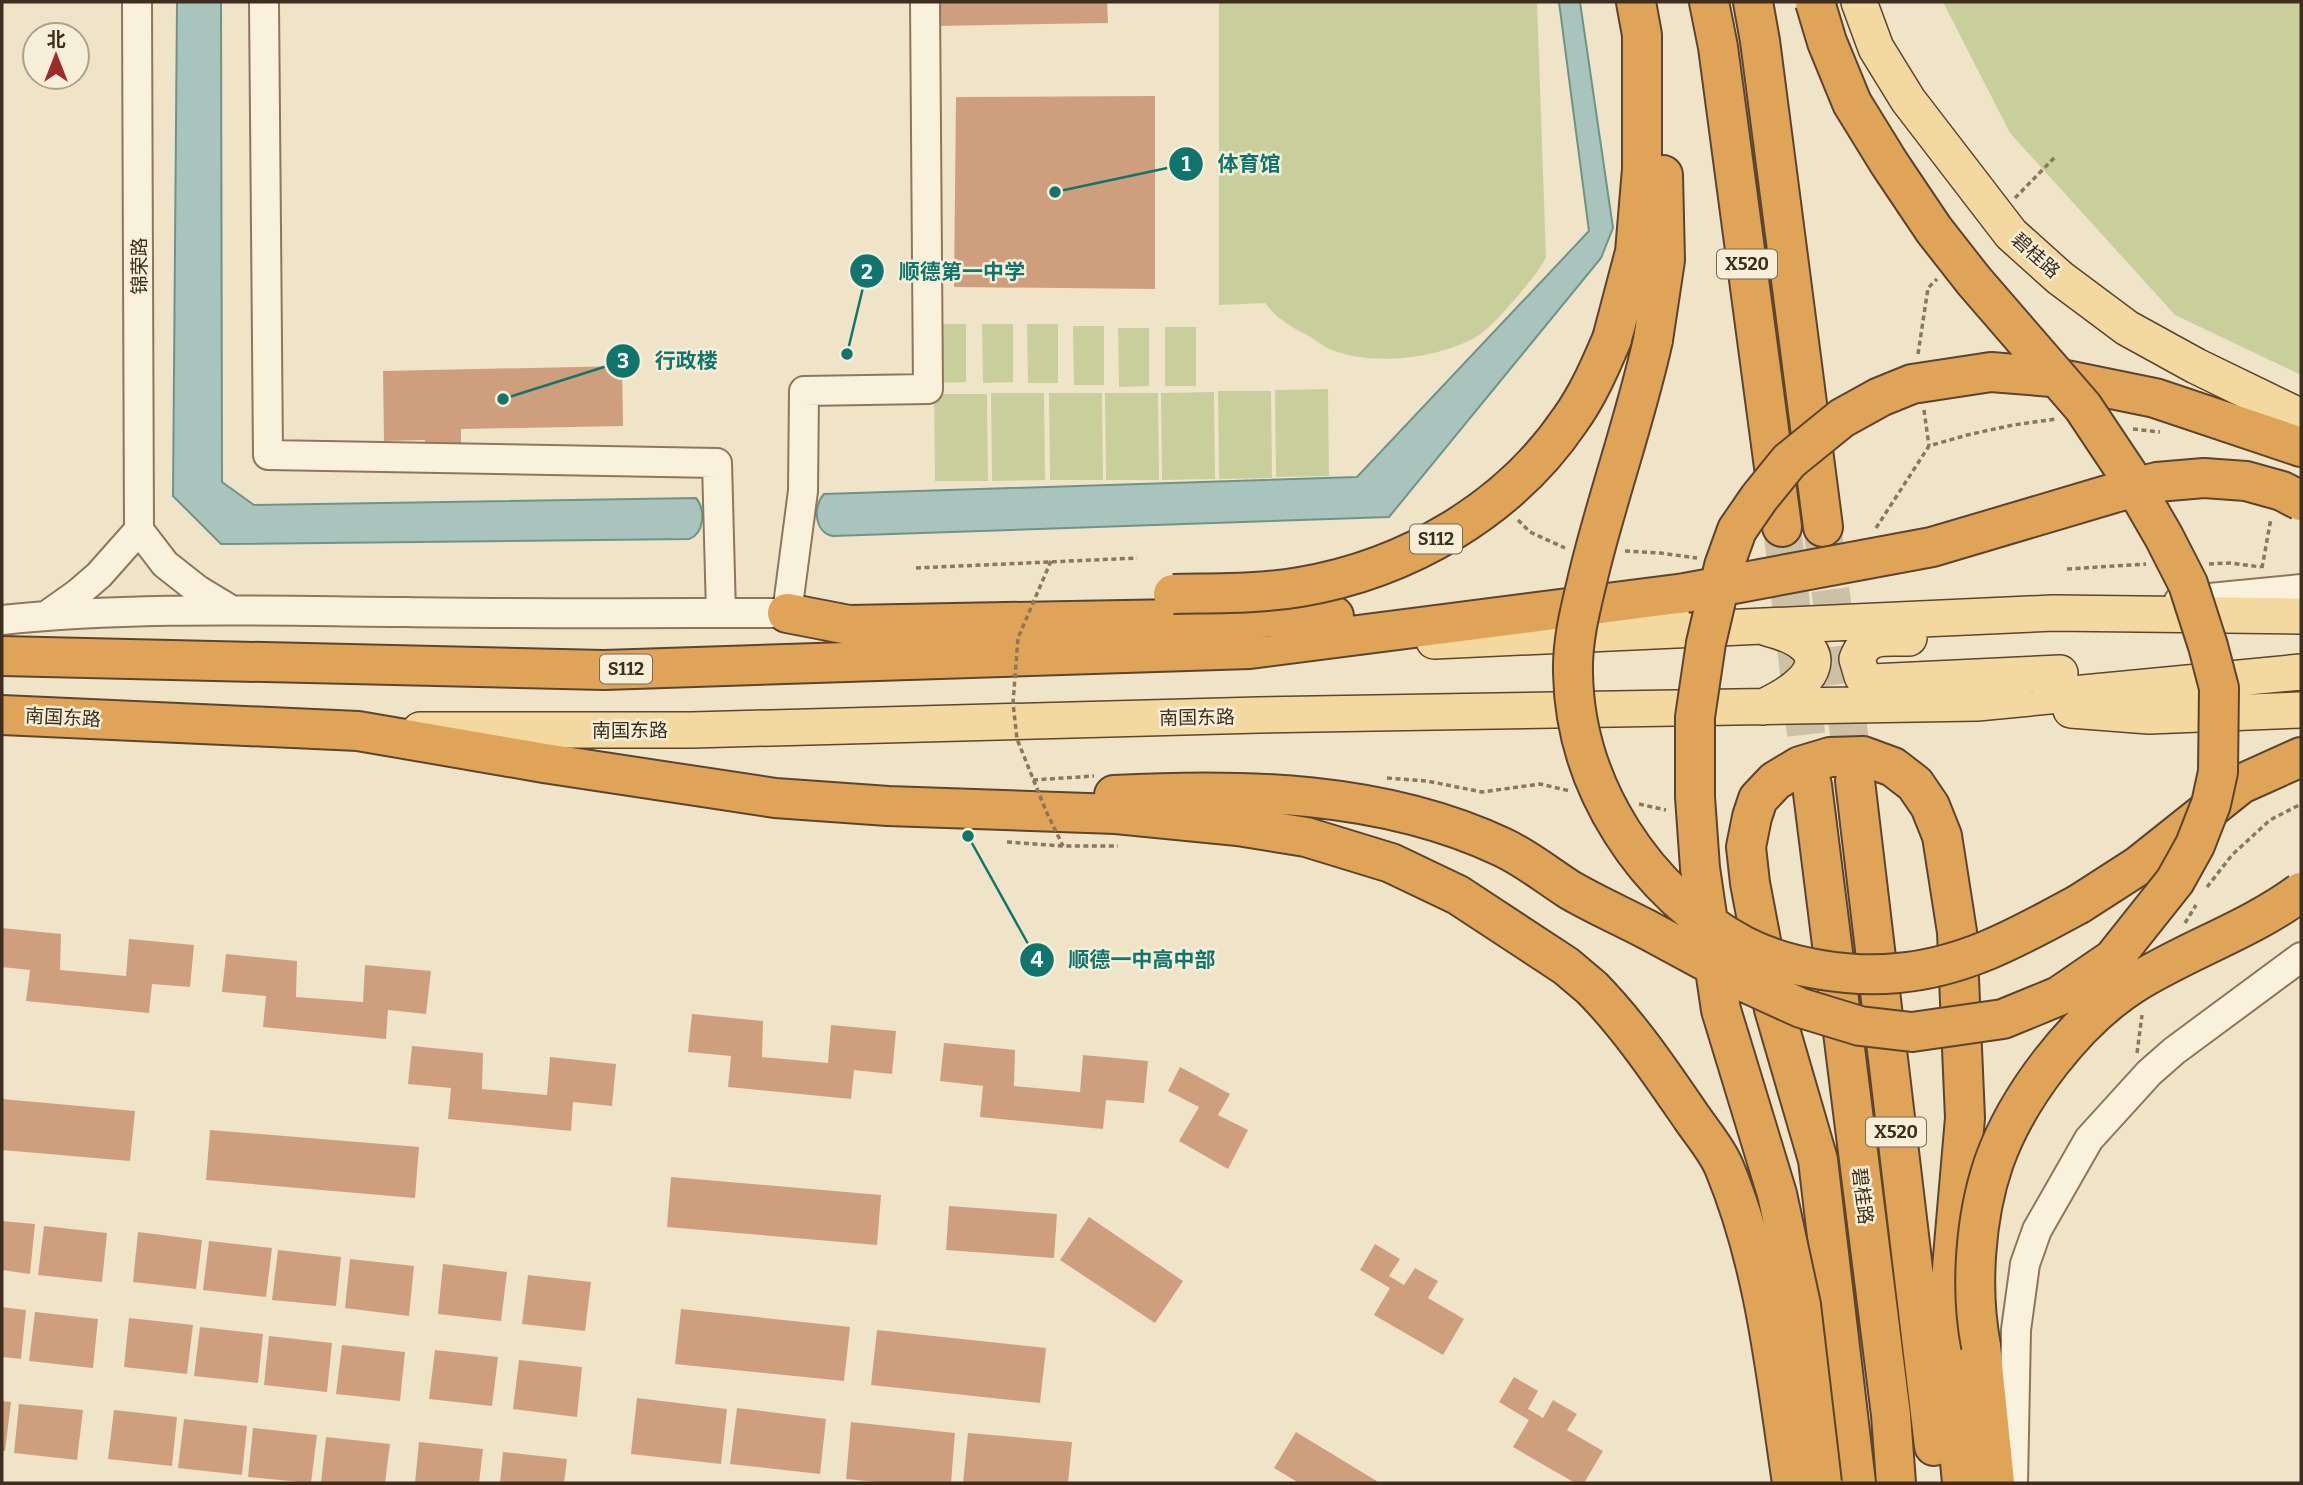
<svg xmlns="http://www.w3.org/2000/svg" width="2303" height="1485" viewBox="0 0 2303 1485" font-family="Bitter,'Noto Sans SC',serif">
  <rect width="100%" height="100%" fill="#f0e4c8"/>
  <path fill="#c9cf9b" d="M1219,2H1537L1546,257C1539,272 1528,283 1518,296C1505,310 1492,327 1476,337C1440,358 1374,366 1335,351C1325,348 1316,340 1307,335C1290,326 1276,318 1265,303L1219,305Z
    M1943,2H2301V375L2175,315L2010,133Z
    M935,324H966V382L935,383Z
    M982,324H1013V382L983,383Z
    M1027,324H1058V383H1028Z
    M1073,326H1104V385H1074Z
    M1165,327H1196V386H1165Z
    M1118,328H1149V386L1119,387Z
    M1328,389L1329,476L1276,477L1275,390Z
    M1218,391H1271L1272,478L1219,479Z
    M1214,392L1215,479L1162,480L1161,393Z
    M991,393H1044L1045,480L992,481Z
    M1049,393H1102L1103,480H1050Z
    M1105,393H1158L1159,480H1106Z
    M934,394H987L988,481H935Z"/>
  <path fill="#a9c4bc" stroke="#6f938a" stroke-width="2" d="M177,2H221L222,482L254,505L696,498C706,510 704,534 689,539L221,544L173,496Z
    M1559,2H1580L1613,228L1601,258L1389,517L833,536C815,533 812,507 824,494L1357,477L1589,231Z"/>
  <path fill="#cf9f7d" d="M937,2H1107L1108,23L938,26Z
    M1155,96V289L954,287L956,97Z
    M622,366L623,426L461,429V452L426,453L425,440L384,441L383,371Z
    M2,928L61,934L60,970L126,976L129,939L194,945L190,987L152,984L149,1013L26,1001L30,970L2,967Z
    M226,954L297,961L296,997L363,1002L365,965L431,971L426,1014L388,1010L386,1039L263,1027L266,996L222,992Z
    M692,1014L763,1021L762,1057L828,1063L831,1025L896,1031L892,1074L854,1070L851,1099L728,1087L731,1056L688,1052Z
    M944,1043L1015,1050L1014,1086L1080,1092L1083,1055L1148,1061L1144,1103L1106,1100L1103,1129L980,1117L983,1086L940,1081Z
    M412,1046L483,1053L482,1089L547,1095L550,1057L616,1064L612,1106L573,1102L571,1131L448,1119L451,1088L408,1084Z
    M1180,1067L1230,1094L1218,1115L1248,1130L1228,1169L1179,1141L1199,1107L1168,1091Z
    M2,1099L135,1111L130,1161L2,1150Z
    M210,1130L419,1147L415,1198L206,1180Z
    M671,1177L881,1195L877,1245L667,1227Z
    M949,1206L1057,1214L1054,1258L946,1250Z
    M1089,1217L1183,1281L1155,1323L1060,1260Z
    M2,1221L35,1224L30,1274L2,1270Z
    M44,1226L107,1233L102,1282L38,1275Z
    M138,1232L202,1240L196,1289L133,1282Z
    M209,1241L272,1248L266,1297L203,1290Z
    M1375,1244L1400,1259L1389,1276L1404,1285L1415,1268L1438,1281L1428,1298L1464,1319L1443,1355L1374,1315L1390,1288L1360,1270Z
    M278,1250L341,1257L336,1306L272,1300Z
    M350,1259L414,1266L409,1316L345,1308Z
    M443,1264L507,1272L501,1321L438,1314Z
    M528,1275L591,1282L585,1331L522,1324Z
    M2,1307L26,1310L21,1359L2,1357Z
    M681,1309L850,1327L844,1381L675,1364Z
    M35,1312L98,1319L93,1368L29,1361Z
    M129,1318L193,1325L187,1374L124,1367Z
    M200,1327L263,1334L258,1383L194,1376Z
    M877,1330L1046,1348L1040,1403L871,1385Z
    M269,1336L332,1343L327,1392L264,1385Z
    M342,1345L405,1352L400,1401L336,1394Z
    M435,1350L498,1357L492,1406L429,1399Z
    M519,1360L582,1367L577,1417L513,1409Z
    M1514,1377L1538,1391L1528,1409L1543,1418L1553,1400L1577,1414L1567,1430L1603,1451L1584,1483H1575L1513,1447L1529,1420L1499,1402Z
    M637,1398L727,1409L721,1464L631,1454Z
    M2,1401L11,1402L5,1451H2Z
    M19,1404L83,1410L77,1460L14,1453Z
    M737,1408L826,1419L820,1474L730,1464Z
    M114,1410L177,1417L172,1466L108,1459Z
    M184,1419L247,1426L242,1475L178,1468Z
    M851,1422L955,1433L951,1483H887L846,1479Z
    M253,1428L317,1435L311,1483L248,1477Z
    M1296,1432L1380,1483H1299L1274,1468Z
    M968,1433L1072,1442L1068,1483H963Z
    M326,1437L390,1444L385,1483H321Z
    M419,1442L483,1449L479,1483H415Z
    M503,1452L567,1459L564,1483H500Z"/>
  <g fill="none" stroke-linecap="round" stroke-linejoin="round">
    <path stroke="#ccc0a6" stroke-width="38" stroke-dasharray="38 19" stroke-linecap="butt" d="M1782,527L1812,785
      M1823,533L1855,781"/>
    <defs>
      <path id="minor" d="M137,2L139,530
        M264,2L268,455L717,463L721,613
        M139,530L165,564L198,590L231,610
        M2179,601L2301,589
        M46,616L77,594L99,575L139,530
        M2,620C135,606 271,611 405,612C533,614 660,613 787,613L803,491L804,391L928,389L925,2
        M2013,1483L2016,1330L2025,1264L2037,1230L2089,1139L2149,1073L2174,1051L2301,957"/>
      <path id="major" d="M1859,2L1876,48L1908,100L2011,234L2060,278L2127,328L2196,366L2301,417
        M1909,638C1884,639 1867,633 1857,659L1862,676L1872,682L2060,673
        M1434,641L2053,613L2301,616
        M1763,707C1816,683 1840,647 1767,628
        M2071,710L2149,716L2301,710
        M420,730H692L1259,715L1977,703L2301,672"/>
      <path id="highway" d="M1709,2L1718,47L1782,527
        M1753,2L1760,41L1823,527
        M1612,339L1635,252L1642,169V35L1636,2
        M1653,340L1665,260L1663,175
        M2052,377L2155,398L2301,447
        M787,613L849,625L1334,616
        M2,656L604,670L1250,649L1685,593
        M2,715L358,731L544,763L775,798L888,806L1116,814L1238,826L1306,837L1391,863L1458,895L1566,966L1592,988
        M1855,781L1934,1446
        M1812,785L1891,1415L1896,1483
        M1114,795C1243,788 1383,791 1502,847C1526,858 1548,876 1570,890C1594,904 1621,916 1646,929
        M2079,904L2138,866L2241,784L2301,757
        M1981,1346L1995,1483
        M1856,1483L1818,1160L1774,1009L1750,883L1746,847L1752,817L1758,799L1775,781L1800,766L1830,757L1863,756L1893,767L1915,784L1930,806L1942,836L1957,932L1965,1118L1947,1326L1962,1483"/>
    </defs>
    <use href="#minor" stroke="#8d765c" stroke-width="32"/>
    <use href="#major" stroke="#5b4430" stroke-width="38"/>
    <use href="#highway" stroke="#5b4430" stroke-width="42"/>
    <path stroke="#8d765c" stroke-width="3.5" stroke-dasharray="5 3.5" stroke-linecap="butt" d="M2015,198L2056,156
      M1918,354L1928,288L1937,279
      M1924,410L1929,446
      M2133,429L2160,432
      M1518,520L1530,532L1565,548
      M1876,528L1929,446L1967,435L2013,425L2056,419
      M1625,551L1660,553L1697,558
      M2209,564L2230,563L2261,567
      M916,568L1137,558
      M2262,568L2271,518
      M2067,569L2146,564
      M1387,778L1427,781L1482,792L1540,784L1570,791
      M1033,780L1094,776
      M1639,804L1666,810
      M1007,842L1063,846H1118
      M2207,887L2232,855L2270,820L2301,804
      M2185,923L2196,905
      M2137,1053L2142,1015"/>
    <use href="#minor" stroke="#faf1dc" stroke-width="28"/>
    <use href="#major" stroke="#f3d9a0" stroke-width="35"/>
    <use href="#highway" stroke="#e0a458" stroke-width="38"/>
    <defs>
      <path id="highway-bridge" d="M1653,340C1636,417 1609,492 1590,569C1582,603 1572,638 1573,673C1575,786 1644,892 1744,946C1787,968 1851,978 1898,973C1966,967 2020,936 2079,904
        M1685,593L1932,547L2114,493L2157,482L2204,478L2246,481L2282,491L2301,501
        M1173,594C1215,593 1259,594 1300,587C1407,569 1509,510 1570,420C1588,395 1600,367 1612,339
        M1646,929L1744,982L1801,1008L1860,1026L1912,1032L2003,1019L2059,996L2113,959L2175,881L2195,845L2211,804L2218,772L2219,688L2208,646L2188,584L2164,537L2127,473L2083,407L1974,281L1934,230L1889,163L1852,103L1827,42L1815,2
        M1592,988C1631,1028 1661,1073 1692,1118C1703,1134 1717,1150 1724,1167C1766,1268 1776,1377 1792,1483
        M1981,1346C1970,1289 1975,1217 1994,1162C2017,1097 2075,1021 2133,984C2187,950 2250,930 2301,892
        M1822,1483L1801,1305L1777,1194L1721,1010L1700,868L1695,797V717L1706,643L1724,566L1737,530L1759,498L1789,461L1842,418L1880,397L1912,384L1991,372L2052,377"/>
    </defs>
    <use href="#highway-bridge" stroke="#5b4430" stroke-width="42" stroke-linecap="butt"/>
    <path stroke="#8d765c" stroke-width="3.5" stroke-dasharray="5 3.5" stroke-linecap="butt" d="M1051,561L1018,638L1013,703L1017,739L1046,811L1063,846"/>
    <use href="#highway-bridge" stroke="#e0a458" stroke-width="38"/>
  </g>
  <g text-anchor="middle" stroke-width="5" stroke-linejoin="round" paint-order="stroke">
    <g fill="#f7eed8" stroke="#756857" stroke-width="2">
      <rect x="1717" y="249.5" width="60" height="29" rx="5"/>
      <rect x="1410" y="524.5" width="52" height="29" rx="5"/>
      <rect x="600" y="654.5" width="52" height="29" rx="5"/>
      <rect x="1866" y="1117.5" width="60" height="29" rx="5"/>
    </g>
    <g font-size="18" font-weight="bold" fill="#3d2e20">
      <text x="1747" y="270">X520</text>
      <text x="1436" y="545">S112</text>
      <text x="626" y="675">S112</text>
      <text x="1896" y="1138">X520</text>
    </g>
    <g font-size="19" fill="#3d2e20" stroke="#f7eed8">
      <text transform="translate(2036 255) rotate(42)" y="7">碧桂路</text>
      <text transform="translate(139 266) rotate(-90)" y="7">锦荣路</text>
      <text transform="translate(63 717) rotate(3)" y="7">南国东路</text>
      <text transform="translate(1197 717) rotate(-1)" y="7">南国东路</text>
      <text x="630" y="737">南国东路</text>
      <text transform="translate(1863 1196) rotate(83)" y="7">碧桂路</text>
    </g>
  </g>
  <path fill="none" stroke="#0f766e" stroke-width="2.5" d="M1055 192L1186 164M847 354L867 271M503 399L623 361M968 836L1037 960"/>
  <g fill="#0f766e" stroke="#f7eed8" stroke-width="2.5">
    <circle cx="1055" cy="192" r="7"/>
    <circle cx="847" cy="354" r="7"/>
    <circle cx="503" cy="399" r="7"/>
    <circle cx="968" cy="836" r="7"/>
    <circle cx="1186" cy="164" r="18"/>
    <circle cx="867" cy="271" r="18"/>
    <circle cx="623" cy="361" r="18"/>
    <circle cx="1037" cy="960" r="18"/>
  </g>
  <g font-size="21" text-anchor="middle" font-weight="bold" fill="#fff">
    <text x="1186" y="171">1</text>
    <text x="867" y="279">2</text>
    <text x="623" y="368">3</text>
    <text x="1037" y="967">4</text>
  </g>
  <g font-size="21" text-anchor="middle" font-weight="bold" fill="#0f766e" stroke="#f7eed8" stroke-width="5" stroke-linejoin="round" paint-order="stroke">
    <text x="1249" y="171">体育馆</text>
    <text x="962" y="279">顺德第一中学</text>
    <text x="686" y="368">行政楼</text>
    <text x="1142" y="967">顺德一中高中部</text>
  </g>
  <rect width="2303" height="1485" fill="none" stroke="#3d2e20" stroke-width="7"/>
  <g transform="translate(56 56)"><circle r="33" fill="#f7eed8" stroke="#ada18e" stroke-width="2"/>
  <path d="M0-5L12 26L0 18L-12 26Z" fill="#9e2a2b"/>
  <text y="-10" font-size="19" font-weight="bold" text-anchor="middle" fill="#3d2e20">北</text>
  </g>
</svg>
